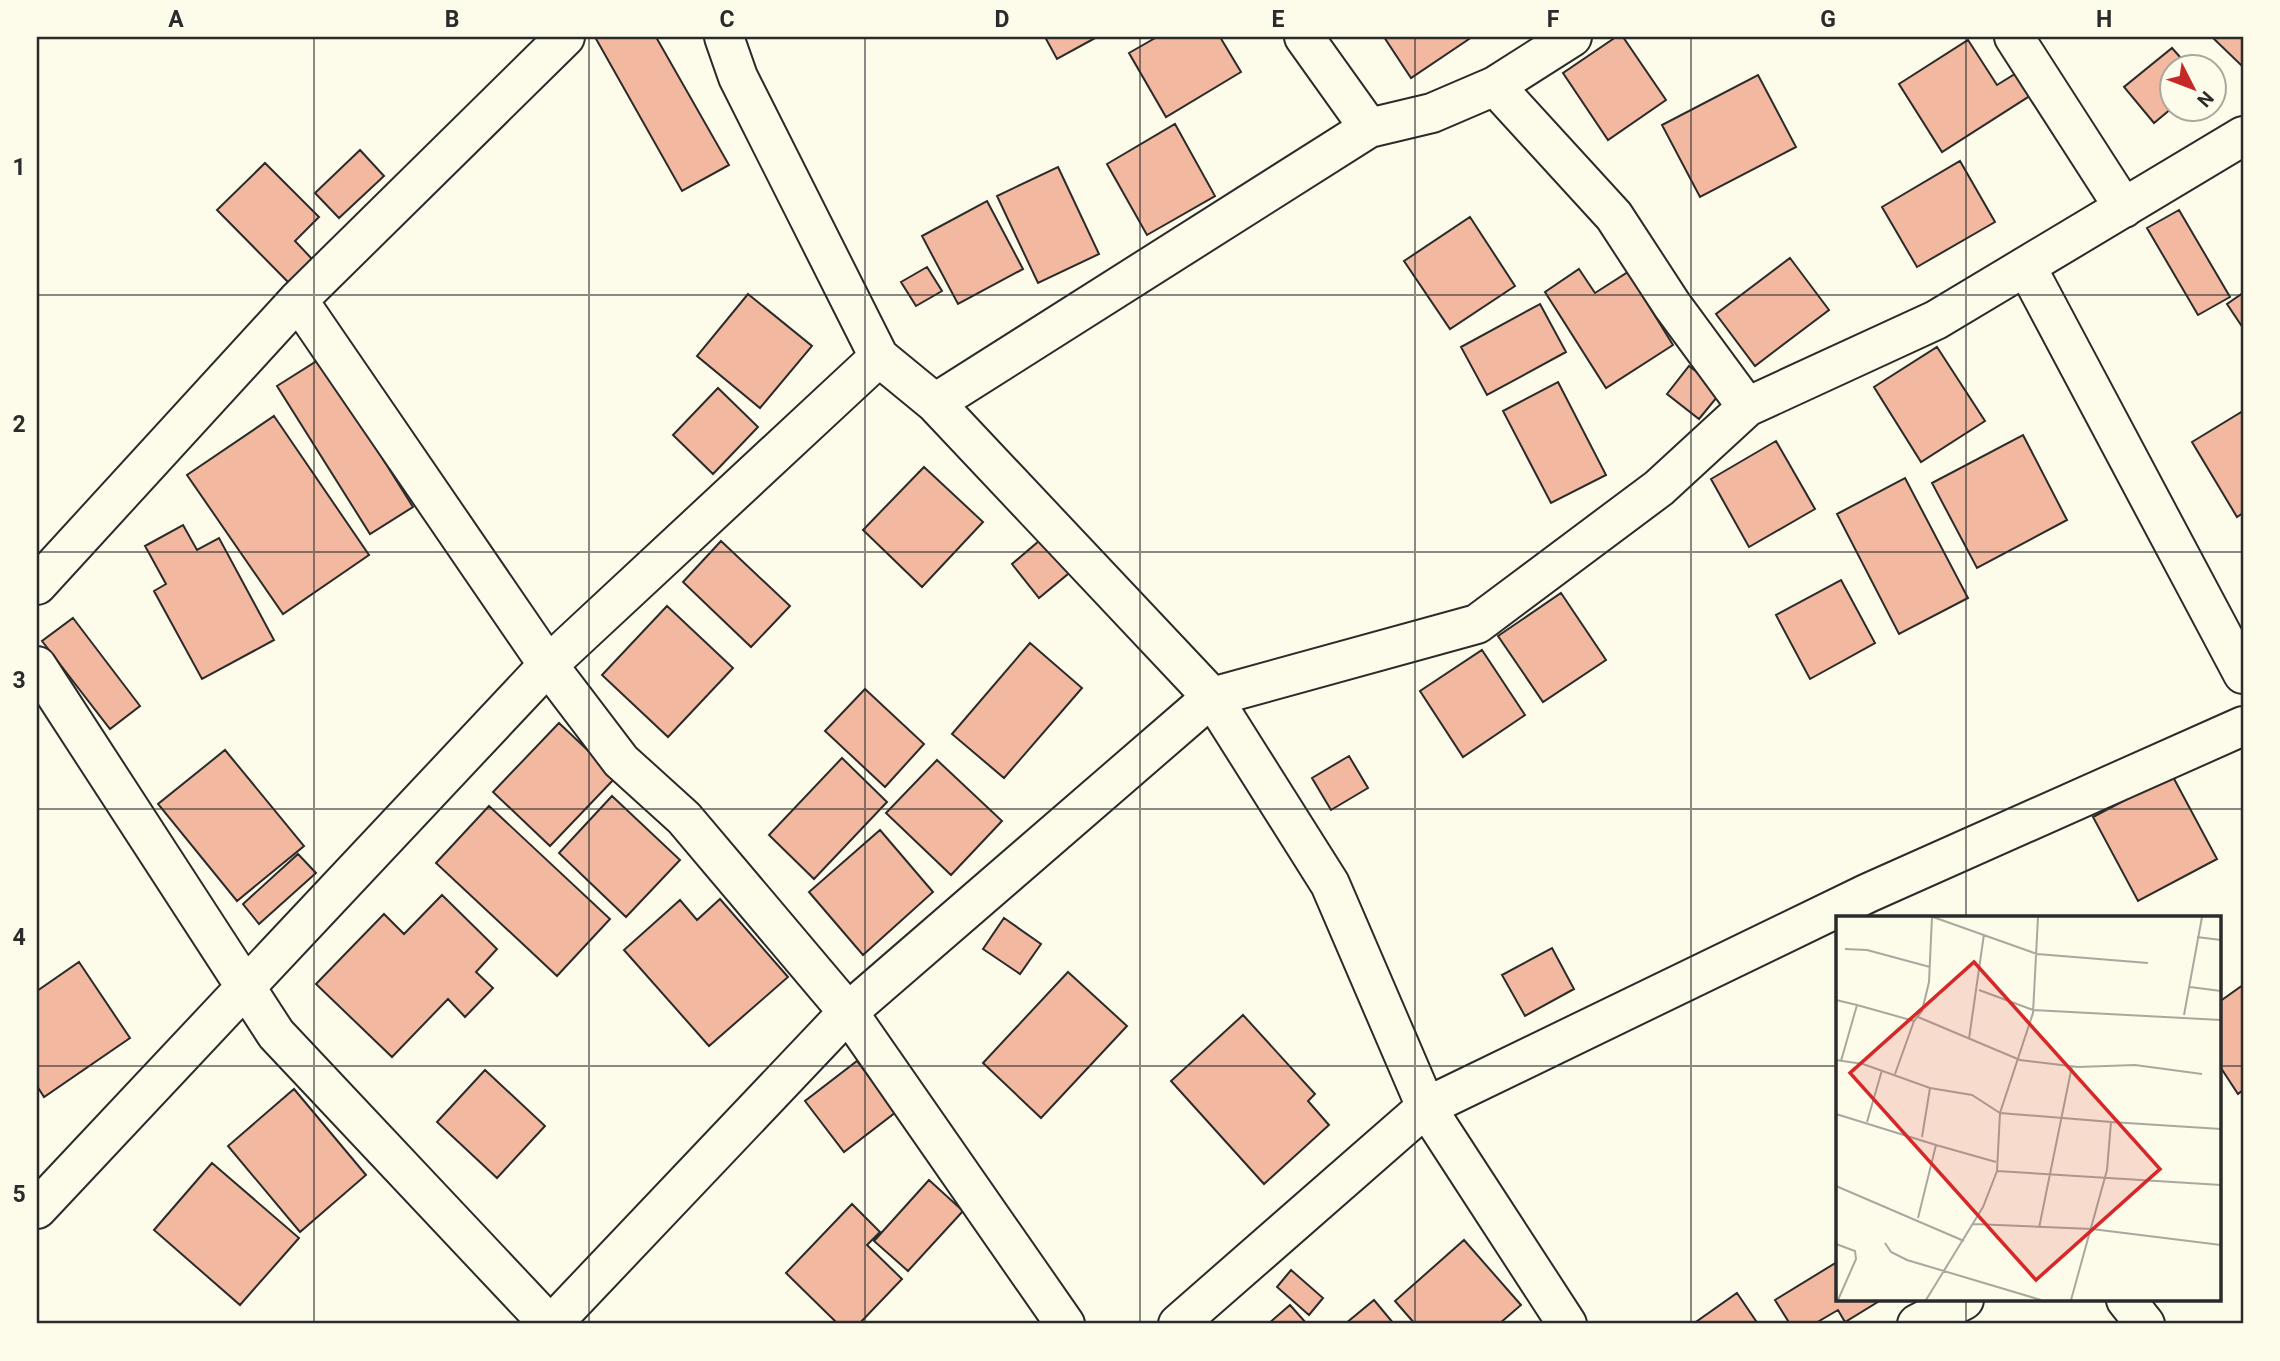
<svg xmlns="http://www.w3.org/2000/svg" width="2280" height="1361" viewBox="0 0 2280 1361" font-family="Roboto,sans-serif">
  <rect width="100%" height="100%" fill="#fdfbea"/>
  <path fill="#f2b8a0" stroke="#2b2b2b" stroke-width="2" d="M595,37H656L729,165L682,191Z
    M1045,37H1097L1057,59Z
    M1157,37H1220L1241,72L1166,117L1129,53Z
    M1384,37H1472L1411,78Z
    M1616,37H1623L1666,100L1608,140L1563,73Z
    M2212,37H2243V67Z
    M1968,40L1997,85L2023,69L2036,92L1942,152L1899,84Z
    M2172,48L2188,66H2172V108L2154,123L2124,87Z
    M1758,75L1796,147L1700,197L1662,125Z
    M1175,124L1215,196L1147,235L1107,164Z
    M360,150L384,176L339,218L315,193Z
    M1960,161L1995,222L1917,267L1882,207Z
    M265,163L319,217L295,241L313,260L289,283L217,210Z
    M1058,167L1099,254L1038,283L997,196Z
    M987,201L1023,269L958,304L922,236Z
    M2179,210L2230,297L2198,315L2147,228Z
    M1470,217L1515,286L1450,329L1404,261Z
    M1790,258L1829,310L1755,366L1716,314Z
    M927,267L942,291L916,306L901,282Z
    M1579,269L1595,293L1628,272L1673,345L1606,388L1545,292Z
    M2243,293V328L2227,304Z
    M748,294L812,346L760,408L697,356Z
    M1540,304L1566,352L1487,395L1461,347Z
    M1937,347L1985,421L1921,462L1874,387Z
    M320,359L413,507L370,534L277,386Z
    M1689,366L1722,391L1699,419L1667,394Z
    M1558,382L1606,475L1551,503L1503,411Z
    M718,388L758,427L713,474L673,435Z
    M2243,411V513L2237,517L2192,442Z
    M274,416L369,555L283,614L187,475Z
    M2023,435L2067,520L1977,568L1932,483Z
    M1776,441L1815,509L1749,547L1711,479Z
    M924,467L983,522L922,587L863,530Z
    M1905,478L1968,598L1899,634L1837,514Z
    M183,525L197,550L219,538L274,640L202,679L154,591L166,584L145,546Z
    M1046,535L1074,569L1039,598L1012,564Z
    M721,541L790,606L751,647L683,582Z
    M1841,580L1875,643L1810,679L1776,615Z
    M1561,593L1606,660L1543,702L1498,636Z
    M667,606L733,668L668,737L602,675Z
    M73,618L140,706L110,729L42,641Z
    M1030,643L1082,688L1004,778L952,734Z
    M1482,650L1525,715L1463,757L1420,691Z
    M865,689L924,744L885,787L825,731Z
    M559,723L616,777L550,846L493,792Z
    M225,750L304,846L237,901L158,804Z
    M1349,756L1368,788L1331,810L1312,778Z
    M842,758L887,802L814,879L769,835Z
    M937,760L1002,821L951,875L886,813Z
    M2172,775L2217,859L2138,901L2093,817Z
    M612,796L680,860L626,917L559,853Z
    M489,806L610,919L557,976L436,863Z
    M880,830L933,892L863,955L809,892Z
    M298,854L316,873L259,924L243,904Z
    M442,895L497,949L476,972L493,988L465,1017L448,999L392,1057L316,984L384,914L404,934Z
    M720,899L788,977L709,1046L624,950L680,900L697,920Z
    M1004,918L1041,944L1020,974L983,949Z
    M1552,948L1574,989L1525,1016L1502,975Z
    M79,962L130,1038L44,1097L37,1086V991Z
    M1068,972L1127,1026L1041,1118L983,1063Z
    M2243,985V1090L2238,1094L2219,1065V1002Z
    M1243,1015L1315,1094L1308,1101L1329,1125L1264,1184L1171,1081Z
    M857,1061L896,1112L844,1152L805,1101Z
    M485,1070L545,1126L497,1178L437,1122Z
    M294,1089L366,1175L300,1232L228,1146Z
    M212,1163L299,1238L240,1305L154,1230Z
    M929,1180L963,1211L908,1271L874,1241Z
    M852,1204L880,1232L867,1245L902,1279L859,1324H838L786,1273Z
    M1464,1240L1521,1305L1499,1324H1415L1395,1301Z
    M1837,1262V1300H1881L1845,1322L1838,1310L1814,1324H1790L1775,1300Z
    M1291,1270L1323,1298L1309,1315L1277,1287Z
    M1737,1293L1758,1324H1693Z
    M1374,1300L1394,1324H1345Z
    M1290,1305L1307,1324H1268Z"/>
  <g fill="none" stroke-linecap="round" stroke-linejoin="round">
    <defs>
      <path id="minor" d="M724,37L738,77L879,357L935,403L1212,697L1330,884L1426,1107L1567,1324
        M1304,37L1369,128L1432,113L1495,86L1572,37
        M2014,37L2124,208
        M1495,86L1614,216L1672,305L1747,407
        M2026,266L2243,674
        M298,300L548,665L621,761L684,818L848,1012L1065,1324
        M935,403L1369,128
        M37,585L298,300L565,37
        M37,666L276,1034L549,1324
        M37,1209L548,665L879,357
        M2126,1300L2145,1324
        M552,1324L848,1012L1212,697L1477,624L1659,488L1747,407L1936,320L2243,136
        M1178,1324L1426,1107L1868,893L2243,726
        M1917,1324L1964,1300"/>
    </defs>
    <use href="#minor" stroke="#2b2b2b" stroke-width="42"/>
    <use href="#minor" stroke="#fdfbea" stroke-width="38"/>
  </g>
  <path fill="none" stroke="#2b2b2b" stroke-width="2" stroke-opacity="0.55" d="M314,37V1324M589,37V1324M865,37V1324M1140,37V1324M1415,37V1324M1691,37V1324M1966,37V918M37,295H2243M37,552H2243M37,809H2243M37,1066H1837M2219,1066H2243M1966,1300V1324"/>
  <g transform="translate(1836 916)">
    <rect width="385" height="385" fill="#fdfbea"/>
    <path fill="none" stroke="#a9a89e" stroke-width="2" d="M97,1L201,38L312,47M361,21L385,24M9,33L31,34L94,51M354,71L385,75M143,74L197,94L385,104M0,84L21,89L5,145M21,89L78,105L86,95L93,66L96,1M348,99L366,1M82,101L184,144L242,151L299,149L366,158M133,123L148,18M0,144L27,148L94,172L136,179L164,197L275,206L271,254L235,384M59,158L78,105M0,198L100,229L82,302M31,206L46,154M275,206L385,213M86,221L94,172M100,229L160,246M161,255L385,269M0,270L128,325M137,308L256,313L385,329M203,312L236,150M49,327L55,336L71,344L205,384M0,328L19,335L20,343L2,384M90,384L147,291L161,255L164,197L197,97L202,1"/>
    <path fill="#d62828" fill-opacity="0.15" stroke="#d62828" stroke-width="3.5" d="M138,46L324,253L200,364L14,157Z"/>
    <rect width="385" height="385" fill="none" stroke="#2b2b2b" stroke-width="3.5"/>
  </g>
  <rect width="2280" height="1361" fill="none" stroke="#fdfbea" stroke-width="77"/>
  <g transform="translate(2193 88) rotate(132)"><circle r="33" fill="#fdfbea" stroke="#a9a89e" stroke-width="2"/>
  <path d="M0-5L12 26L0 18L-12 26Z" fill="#c62828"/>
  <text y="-10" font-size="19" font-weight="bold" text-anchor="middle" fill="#2b2b2b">N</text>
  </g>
  <rect x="38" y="38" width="2204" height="1284" fill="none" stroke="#2b2b2b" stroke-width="2.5"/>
  <g font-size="23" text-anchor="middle" font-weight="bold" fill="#2b2b2b">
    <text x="176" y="27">A</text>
    <text x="452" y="27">B</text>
    <text x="727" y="27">C</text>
    <text x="1002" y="27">D</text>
    <text x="1278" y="27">E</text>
    <text x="1553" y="27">F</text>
    <text x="1828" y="27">G</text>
    <text x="2104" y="27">H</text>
    <text x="19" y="175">1</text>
    <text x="19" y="432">2</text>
    <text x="19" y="688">3</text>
    <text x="19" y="945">4</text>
    <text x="19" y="1202">5</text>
  </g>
</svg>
